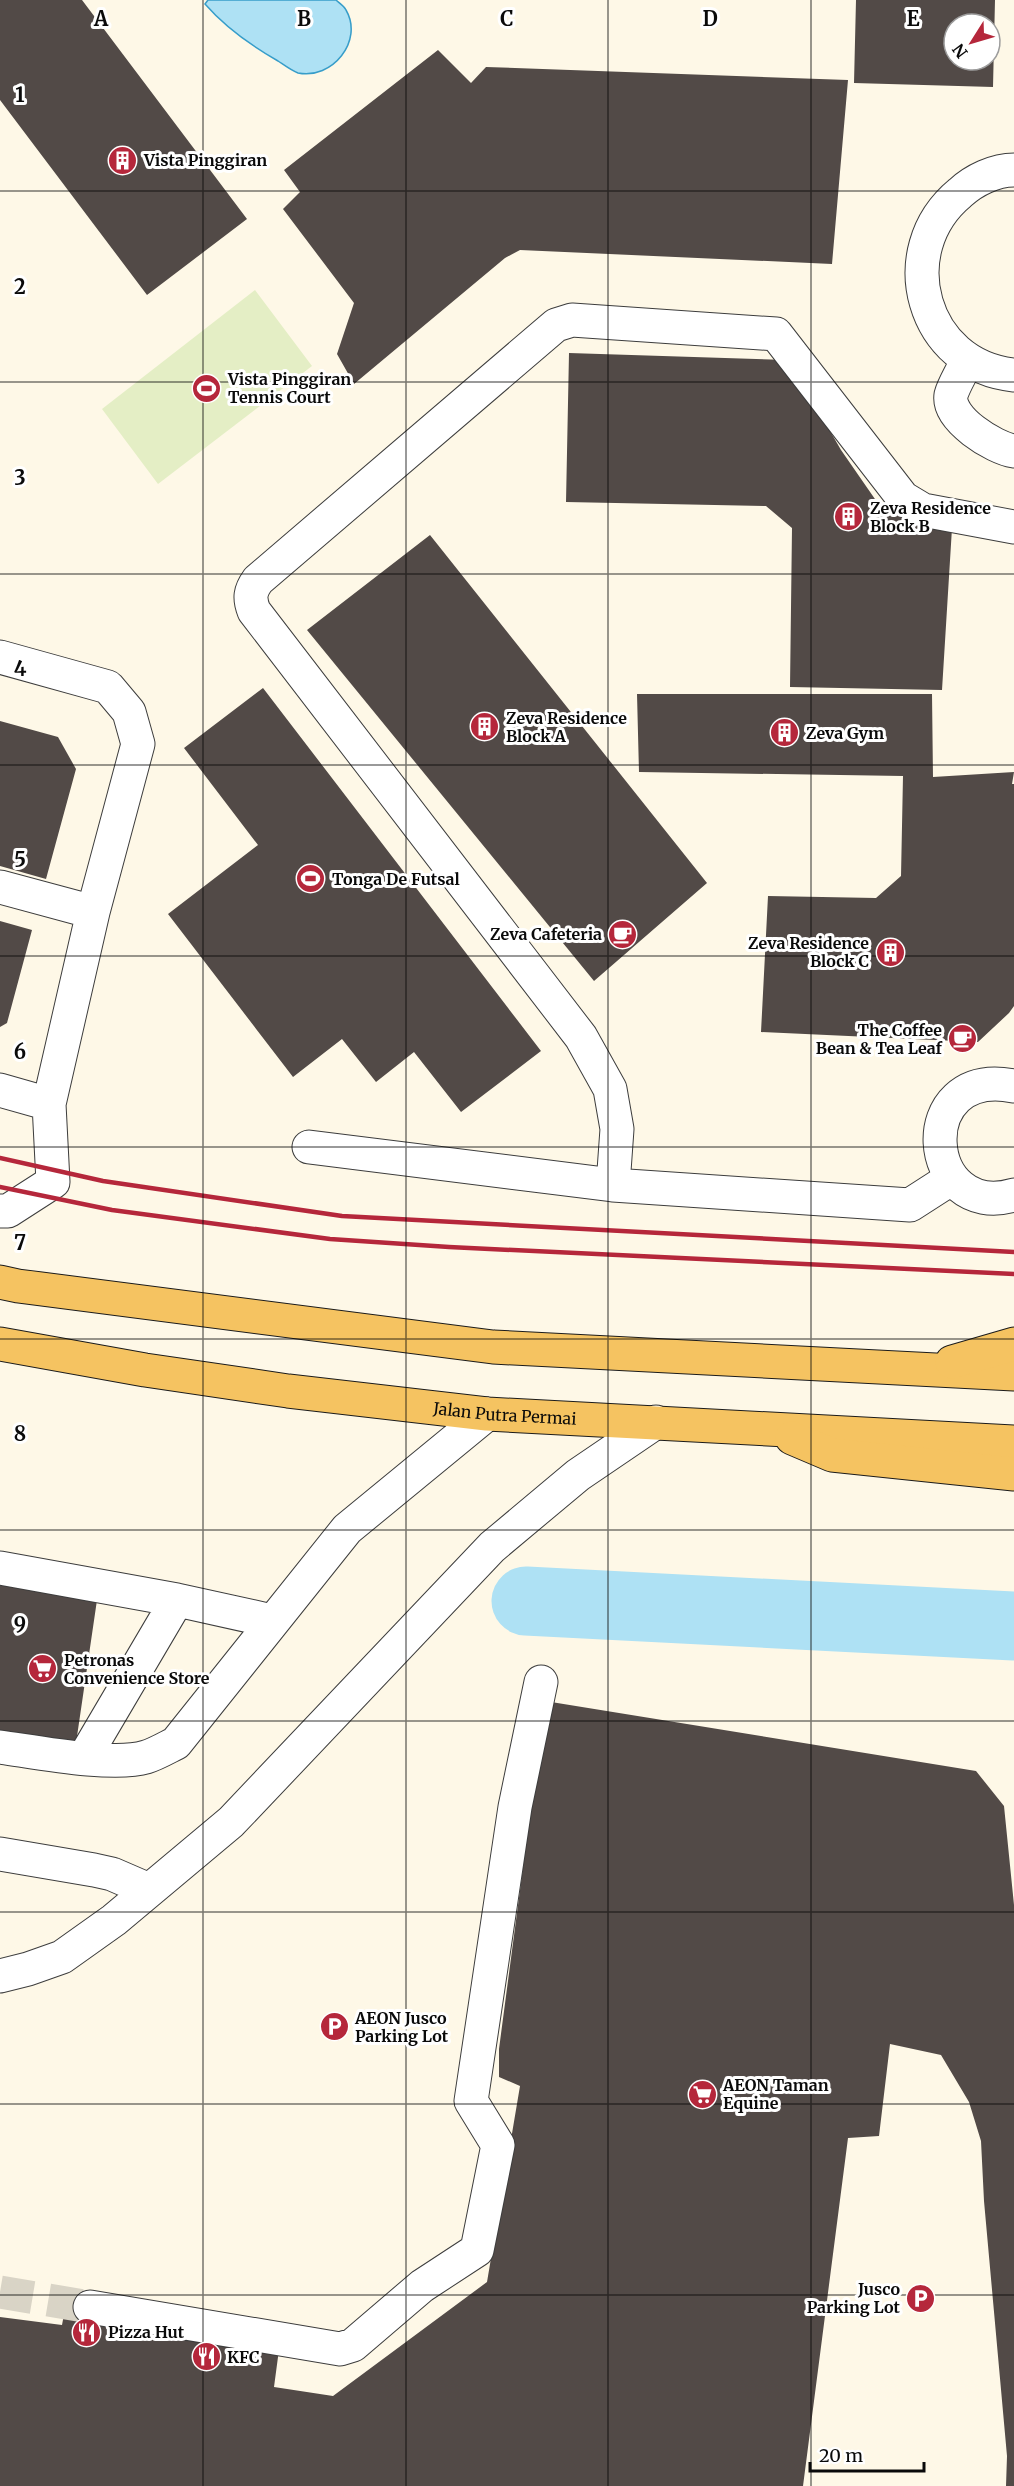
<svg xmlns="http://www.w3.org/2000/svg" width="1014" height="2486" viewBox="0 0 1014 2486" font-family="Merriweather,serif">
  <rect width="100%" height="100%" fill="#fef8e7"/>
  <path fill="#e4eec5" d="M255,290L312,366L158,484L102,409Z"/>
  <path fill="#aee1f4" stroke="#379dc9" stroke-width="1.5" d="M208,0H336C339,3 344,6 346,10C364,41 332,80 298,73C292,71 284,65 278,61C250,45 226,28 205,4Z"/>
  <g fill="none" stroke-linecap="round" stroke-linejoin="round">
    <path stroke="#aee1f4" stroke-width="69" d="M526,1601L1014,1626"/>
  </g>
  <path fill="#524a47" fill-rule="evenodd" d="M0,0H82L247,219L147,295L0,100Z
    M856,0H995L993,87L854,83ZM954,24H990V60H954Z
    M438,50L471,83L486,67L848,80L832,264L520,250L505,258L354,384L337,354L354,303L283,209L300,192L284,170Z
    M569,353L789,360L841,450L877,502L952,528L942,690L790,687L792,528L766,506L566,502Z
    M430,535L707,883L594,981L307,630Z
    M263,688L541,1051L461,1112L414,1052L376,1082L342,1039L293,1077L168,914L258,845L184,748Z
    M637,694H932L933,777L1014,772L1012,784H1014V1006L1009,1013L978,1042L761,1032L768,896L876,898L901,876L903,776L639,772Z
    M0,721L58,737L76,769L46,879L0,866Z
    M0,921L32,930L7,1023L0,1027Z
    M0,1585L97,1600L75,1750L0,1739Z
    M545,1701L976,1771L1004,1806L1014,1905V2486H1006L1007,2456L984,2201L981,2141L969,2102L941,2055L890,2044L879,2136L848,2138L803,2486H0V2317L62,2325L65,2309L280,2342L274,2387L333,2396L487,2282L520,2086L499,2077V2049Z"/>
  <g fill="none" stroke-linecap="round" stroke-linejoin="round">
    <path stroke="#d9d4c6" stroke-width="33" stroke-dasharray="33 16" stroke-linecap="butt" d="M0,2292L90,2307"/>
    <defs>
      <path id="minor" d="M1014,170C995,170 974,180 960,193C890,251 922,366 1014,375
        M967,360C963,371 954,384 951,395C947,419 994,448 1014,451
        M0,657L108,687L129,712L138,744L93,912L49,1104L53,1182L8,1211H0
        M0,887L93,912
        M1014,1086C909,1065 922,1222 1014,1195
        M0,1090L49,1104
        M309,1147L613,1185L910,1205L952,1178
        M613,1185L617,1129L610,1089L581,1037L254,611C249,598 250,591 258,580L556,325L572,320L776,334L903,498L923,510L1014,527
        M0,1568L177,1600L272,1621
        M0,1747C36,1752 113,1767 146,1757C156,1754 166,1748 176,1743L347,1529L487,1414
        M84,1758L177,1600
        M0,1854L94,1870L112,1874L149,1890
        M0,1976L28,1969L62,1957L114,1920L231,1822L492,1547L578,1475L656,1422
        M90,2307L340,2349L353,2345L422,2286L477,2250L498,2145L471,2101L515,1807L541,1682"/>
      <g id="major">
        <path d="M0,1282L18,1286L493,1347L1014,1374"/>
        <path id="s1" d="M0,1344L145,1370L288,1391L487,1414L1014,1442"/>
        <path d="M952,1362L1014,1344"/>
        <path d="M792,1438L832,1455L1014,1474"/>
      </g>
    </defs>
    <use href="#minor" stroke="#3d3d3d" stroke-width="35"/>
    <use href="#major" stroke="#1b1b1b" stroke-width="35"/>
    <use href="#minor" stroke="#fff" stroke-width="33"/>
    <use href="#major" stroke="#f5c361" stroke-width="33"/>
    <path stroke="#b5273b" stroke-width="4.5" d="M0,1158L103,1181L342,1216L1014,1252
      M0,1187L112,1210L330,1239L449,1247L1014,1274"/>
  </g>
  <path fill="none" stroke="#0a0a0a" stroke-width="1.5" stroke-opacity="0.55" d="M203,0V2486M406,0V2486M608,0V2486M811,0V2486M0,191H1014M0,382H1014M0,574H1014M0,765H1014M0,956H1014M0,1147H1014M0,1339H1014M0,1530H1014M0,1721H1014M0,1912H1014M0,2104H1014M0,2295H1014"/>
  <defs>
    <symbol id="building-disc" viewBox="-11 -11 22 22"><circle r="9.5" fill="#b5273b" stroke="#fff"/><path d="M-4-6H4V6H1V3H-1V6H-4ZM-2.5-4.3h1.7v1.8h-1.7ZM.8-4.3h1.7v1.8H.8ZM-2.5-1h1.7V.8h-1.7ZM.8-1h1.7V.8H.8Z" fill="#fff"/></symbol>
    <symbol id="stadium-disc" viewBox="-11 -11 22 22"><circle r="9.5" fill="#b5273b" stroke="#fff"/><path d="M0-5a6.5 5 0 1 0 0 10a6.5 5 0 1 0 0-10ZM-3.5-1.8h7v3.6h-7Z" fill="#fff"/></symbol>
    <symbol id="cafe-disc" viewBox="-11 -11 22 22"><circle r="9.5" fill="#b5273b" stroke="#fff"/><path d="M-5.5-4.5H6V0H3Q3 3.5 0 3.5H-2.5Q-5.5 3.5-5.5 0ZM3-3.2v2h1.7v-2ZM-6 4.5H4V6H-6Z" fill="#fff"/></symbol>
    <symbol id="supermarket-disc" viewBox="-11 -11 22 22"><circle r="9.5" fill="#b5273b" stroke="#fff"/><path d="M-6-5.5h2.5l.6 2H6L4.5 2H-2.5L-4.4-4H-6ZM-1.5 3.2a1.3 1.3 0 1 0 .1 0ZM3 3.2a1.3 1.3 0 1 0 .1 0Z" fill="#fff"/></symbol>
    <symbol id="parking-disc" viewBox="-11 -11 22 22"><circle r="9.5" fill="#b5273b" stroke="#fff"/><path d="M-3.5-5.5H1a3.5 3.5 0 0 1 0 7H-1V5.5H-3.5ZM-1-3.4V-.6H.8a1.4 1.4 0 0 0 0-2.8Z" fill="#fff"/></symbol>
    <symbol id="restaurant-disc" viewBox="-11 -11 22 22"><circle r="9.5" fill="#b5273b" stroke="#fff"/><path d="M-5-6h1v4h1v-4h1v4h1v-4h1v5L-1.5 .5V6h-2V.5L-5-1ZM5-6V6H3V1.5H1.5Q1.5-4 5-6Z" fill="#fff"/></symbol>
  </defs>
  <g fill-rule="evenodd">
    <use href="#building-disc" x="106" y="144" width="33" height="33"/>
    <use href="#stadium-disc" x="190" y="372" width="33" height="33"/>
    <use href="#building-disc" x="832" y="500" width="33" height="33"/>
    <use href="#building-disc" x="468" y="710" width="33" height="33"/>
    <use href="#building-disc" x="768" y="716" width="33" height="33"/>
    <use href="#stadium-disc" x="294" y="862" width="33" height="33"/>
    <use href="#cafe-disc" x="606" y="918" width="33" height="33"/>
    <use href="#building-disc" x="874" y="936" width="33" height="33"/>
    <use href="#cafe-disc" x="946" y="1022" width="33" height="33"/>
    <use href="#supermarket-disc" x="26" y="1652" width="33" height="33"/>
    <use href="#parking-disc" x="318" y="2010" width="33" height="33"/>
    <use href="#supermarket-disc" x="686" y="2078" width="33" height="33"/>
    <use href="#parking-disc" x="904" y="2282" width="33" height="33"/>
    <use href="#restaurant-disc" x="70" y="2316" width="33" height="33"/>
    <use href="#restaurant-disc" x="190" y="2340" width="33" height="33"/>
  </g>
  <g text-anchor="middle" stroke-width="6" stroke-linejoin="round" paint-order="stroke">
    <g font-size="16" font-weight="bold" fill="#0a0a0a" stroke="#fff" text-anchor="start">
      <text x="144" y="166">Vista Pinggiran</text>
      <text x="228" y="385">Vista Pinggiran<tspan x="228" dy="18">Tennis Court</tspan></text>
      <text x="870" y="514">Zeva Residence<tspan x="870" dy="18">Block B</tspan></text>
      <text x="506" y="724">Zeva Residence<tspan x="506" dy="18">Block A</tspan></text>
      <text x="806" y="739">Zeva Gym</text>
      <text x="332" y="885">Tonga De Futsal</text>
      <text x="602" y="940" text-anchor="end">Zeva Cafeteria</text>
      <text x="869" y="949" text-anchor="end">Zeva Residence<tspan x="869" dy="18">Block C</tspan></text>
      <text x="942" y="1036" text-anchor="end">The Coffee<tspan x="942" dy="18">Bean &amp; Tea Leaf</tspan></text>
      <text x="64" y="1666">Petronas<tspan x="64" dy="18">Convenience Store</tspan></text>
      <text x="355" y="2024">AEON Jusco<tspan x="355" dy="18">Parking Lot</tspan></text>
      <text x="723" y="2091">AEON Taman<tspan x="723" dy="18">Equine</tspan></text>
      <text x="900" y="2295" text-anchor="end">Jusco<tspan x="900" dy="18">Parking Lot</tspan></text>
      <text x="108" y="2338">Pizza Hut</text>
      <text x="227" y="2363">KFC</text>
    </g>
    <g font-size="16" fill="#0a0a0a" stroke="#fff">
      <text dy="6" stroke="none"><textPath href="#s1" startOffset="510">Jalan Putra Permai</textPath></text>
    </g>
  </g>
  <g font-size="20" text-anchor="middle" font-weight="bold" fill="#0a0a0a" stroke="#fff" stroke-width="6" stroke-linejoin="round" paint-order="stroke">
    <text x="101" y="26">A</text>
    <text x="304" y="26">B</text>
    <text x="507" y="26">C</text>
    <text x="710" y="26">D</text>
    <text x="913" y="26">E</text>
    <text x="20" y="102">1</text>
    <text x="20" y="294">2</text>
    <text x="20" y="485">3</text>
    <text x="20" y="676">4</text>
    <text x="20" y="867">5</text>
    <text x="20" y="1059">6</text>
    <text x="20" y="1250">7</text>
    <text x="20" y="1441">8</text>
    <text x="20" y="1632">9</text>
  </g>
  <g transform="translate(972 42) rotate(233)"><circle r="28" fill="#ffffff" stroke="#9d9d9d" stroke-width="1.5"/>
  <path d="M0-4.5L10 22L0 15L-10 22Z" fill="#b5273b"/>
  <text y="-9" font-size="16" font-weight="bold" text-anchor="middle" fill="#0a0a0a">N</text>
  </g>
  <path d="M810 2462v9h114v-9" fill="none" stroke="#0a0a0a" stroke-width="3"/>
  <text x="819" y="2462" font-size="18" fill="#0a0a0a" stroke="#ffffff" stroke-width="4.5" paint-order="stroke">20 m</text>
</svg>
